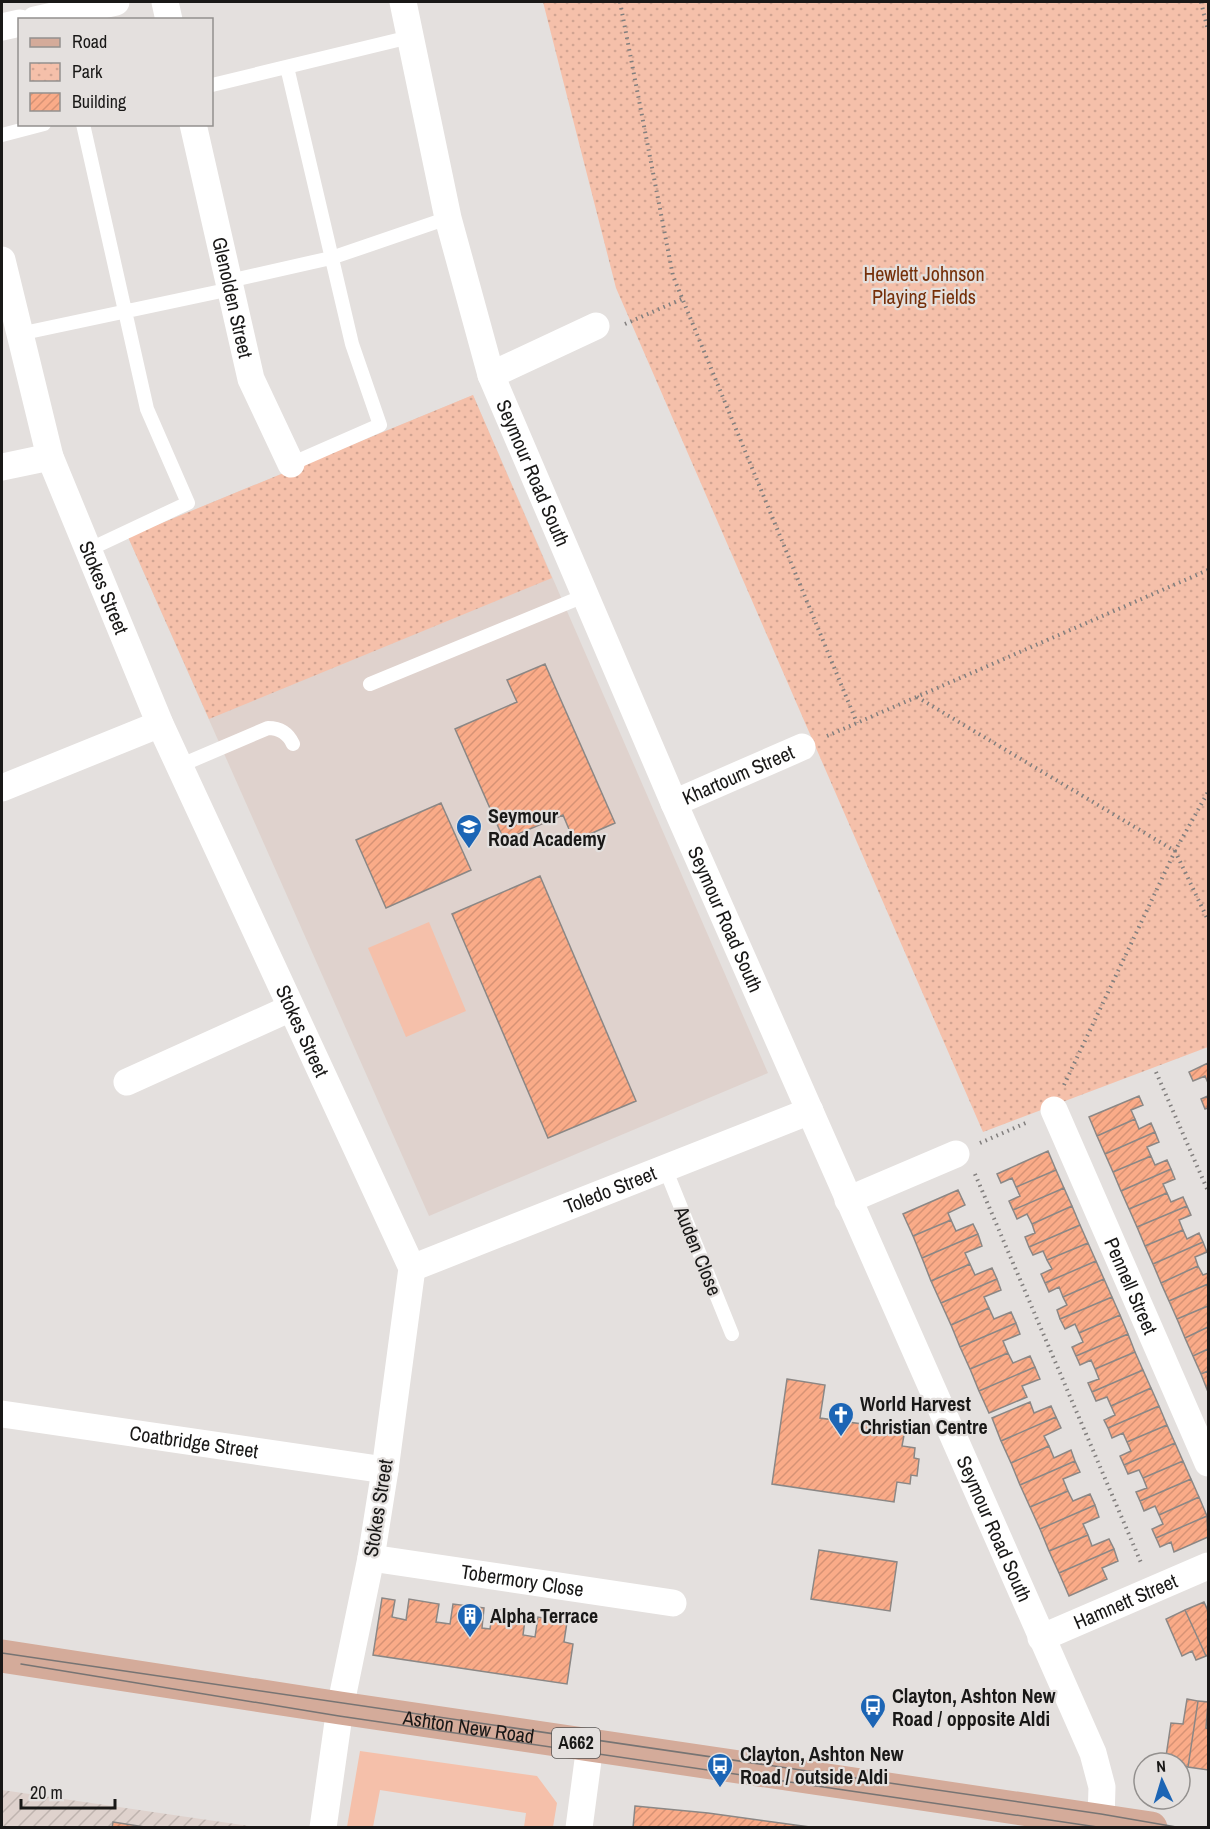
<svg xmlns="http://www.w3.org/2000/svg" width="1210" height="1829" viewBox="0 0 1210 1829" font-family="'Archivo Narrow',sans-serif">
  <defs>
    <pattern id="industrial-furrows" width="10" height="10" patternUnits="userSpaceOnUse" patternTransform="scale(1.5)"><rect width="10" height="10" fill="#dfd2cd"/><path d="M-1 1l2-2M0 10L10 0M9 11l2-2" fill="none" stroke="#bfb4af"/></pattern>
    <pattern id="park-dots" width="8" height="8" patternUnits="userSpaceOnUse" patternTransform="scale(1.5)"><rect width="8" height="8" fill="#f5c0aa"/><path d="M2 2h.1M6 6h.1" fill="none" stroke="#d1a492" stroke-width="1.8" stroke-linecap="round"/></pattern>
    <pattern id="building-hatch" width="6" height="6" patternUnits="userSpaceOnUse" patternTransform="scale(1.5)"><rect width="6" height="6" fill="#faab88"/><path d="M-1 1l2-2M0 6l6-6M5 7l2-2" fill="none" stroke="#d69275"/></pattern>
  </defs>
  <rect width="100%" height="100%" fill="#e4e0de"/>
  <path fill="#dfd2cd" d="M473,395L768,1073L429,1216L128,537Z"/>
  <path fill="url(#industrial-furrows)" d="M2,1790L256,1827L2,1828Z"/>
  <path fill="#f5c0aa" d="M429,922L466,1011L406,1037L368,948Z
    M360,1751L537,1776L557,1803L553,1827H524L526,1813L380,1790L373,1827H347Z"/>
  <path fill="url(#park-dots)" d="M543,2H1208V1047L983,1132L616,288Z
    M473,395L552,578L209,719L128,537Z"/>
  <path fill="url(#building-hatch)" stroke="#8b8785" stroke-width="1.5" d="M545,664L615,823L574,841L563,815L504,840L455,729L517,702L507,680Z
    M441,803L471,870L386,908L356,840Z
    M540,876L636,1101L548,1138L452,914Z
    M1208,1063V1083L1205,1076L1193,1081L1189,1072Z
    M1139,1096L1143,1105L1131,1110L1135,1119L1097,1136L1089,1117Z
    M1208,1096V1108L1205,1109L1201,1099Z
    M1135,1119L1139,1129L1151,1123L1155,1132L1105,1154L1097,1136Z
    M1155,1132L1159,1142L1147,1147L1151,1156L1113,1172L1105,1154Z
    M1048,1151L1056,1170L1016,1187L1012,1178L1001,1183L997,1174Z
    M1151,1156L1155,1165L1167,1160L1171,1169L1121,1191L1113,1172Z
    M1171,1169L1175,1179L1163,1184L1167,1193L1129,1209L1121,1191Z
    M1056,1170L1064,1188L1013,1210L1009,1201L1020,1196L1016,1187Z
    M1064,1188L1072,1206L1032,1224L1027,1214L1017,1219L1013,1210Z
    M958,1190L965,1205L948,1213L951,1220L913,1236L903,1214Z
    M1167,1193L1171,1202L1183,1197L1187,1206L1137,1227L1129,1209Z
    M1072,1206L1080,1225L1029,1247L1025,1237L1035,1233L1032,1224Z
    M1187,1206L1191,1215L1179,1220L1183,1230L1145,1246L1137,1227Z
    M951,1220L956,1231L973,1224L978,1234L922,1258L913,1236Z
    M1080,1225L1088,1243L1047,1260L1043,1251L1033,1255L1029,1247Z
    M1183,1230L1187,1239L1199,1233L1203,1242L1153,1264L1145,1246Z
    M978,1234L982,1246L965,1253L970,1264L931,1281L922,1258Z
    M1203,1242L1207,1252L1195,1257L1198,1266L1161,1283L1153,1264Z
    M1088,1243L1096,1261L1045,1283L1041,1274L1052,1269L1047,1260Z
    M1096,1261L1104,1279L1063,1297L1059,1287L1049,1292L1045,1283Z
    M970,1264L975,1275L992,1268L997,1279L941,1303L931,1281Z
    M1198,1266L1203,1275L1208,1273V1284L1169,1301L1161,1283Z
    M997,1279L1001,1290L984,1297L989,1308L951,1325L941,1303Z
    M1104,1279L1112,1297L1060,1319L1057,1310L1067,1305L1063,1297Z
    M1208,1284V1306L1177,1319L1169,1301Z
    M1112,1297L1120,1315L1079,1333L1075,1324L1065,1329L1060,1319Z
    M1208,1306V1327L1185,1338L1177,1319Z
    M989,1308L994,1319L1011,1312L1016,1323L960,1347L951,1325Z
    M1120,1315L1128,1334L1076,1356L1072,1347L1083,1342L1079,1333Z
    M1016,1323L1020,1334L1003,1341L1008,1353L970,1369L960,1347Z
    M1208,1327V1349L1193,1356L1185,1338Z
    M1128,1334L1135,1352L1095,1369L1091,1360L1080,1365L1076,1356Z
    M1208,1349V1371L1201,1374L1193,1356Z
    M1135,1352L1143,1370L1092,1392L1088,1383L1099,1379L1095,1369Z
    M1008,1353L1013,1363L1030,1356L1035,1367L979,1391L970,1369Z
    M1035,1367L1040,1379L1022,1386L1027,1397L989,1413L979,1391Z
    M1143,1370L1151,1388L1111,1406L1107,1397L1096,1401L1092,1392Z
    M1208,1371V1392L1201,1374Z
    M787,1379L825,1385L820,1418L905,1430L902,1446L915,1448L914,1458L919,1459L917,1476L911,1475L910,1484L897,1482L894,1502L772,1484Z
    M1151,1388L1159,1406L1108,1428L1104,1420L1115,1415L1111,1406Z
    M1030,1402L1034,1413L1051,1406L1056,1417L1001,1441L992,1418Z
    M1159,1406L1167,1425L1127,1442L1123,1433L1112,1438L1108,1428Z
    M1056,1417L1061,1428L1044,1436L1049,1446L1011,1463L1001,1441Z
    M1167,1425L1175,1443L1124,1465L1120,1456L1131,1451L1127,1442Z
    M1175,1443L1183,1461L1143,1478L1139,1470L1128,1474L1124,1465Z
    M1049,1446L1054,1458L1071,1450L1075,1461L1020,1485L1011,1463Z
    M1075,1461L1080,1472L1063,1479L1068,1491L1030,1507L1020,1485Z
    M1183,1461L1191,1479L1140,1501L1136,1492L1147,1488L1143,1478Z
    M1191,1479L1199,1497L1159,1515L1155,1506L1144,1511L1140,1501Z
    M1068,1491L1073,1501L1090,1494L1095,1505L1040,1529L1030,1507Z
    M1199,1497L1207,1516L1156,1538L1152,1529L1163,1524L1159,1515Z
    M1095,1505L1099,1517L1083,1524L1088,1535L1049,1551L1040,1529Z
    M1207,1516L1208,1537L1174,1552L1171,1542L1160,1547L1156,1538Z
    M1088,1535L1092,1546L1109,1539L1114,1549L1059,1573L1049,1551Z
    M1114,1549L1118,1561L1102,1568L1107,1579L1069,1596L1059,1573Z
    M819,1550L897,1562L890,1611L811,1599Z
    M382,1598L395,1600L392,1617L406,1620L409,1599L439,1604L436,1622L450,1624L453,1604L484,1608L482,1628L490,1629L493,1609L526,1613L523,1635L535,1637L538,1617L567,1622L564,1642L573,1644L567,1684L373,1655Z
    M1204,1602L1208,1611V1655L1206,1656L1185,1610Z
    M1185,1610L1206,1656L1196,1660L1192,1651L1182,1656L1166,1619Z
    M1187,1699L1198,1701L1188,1767L1180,1766V1763H1165L1171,1723L1183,1724Z
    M1198,1701L1208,1702L1206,1728L1208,1729V1770L1188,1767Z
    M635,1806L708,1813L810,1827L633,1828Z
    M113,1822L151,1828H112Z"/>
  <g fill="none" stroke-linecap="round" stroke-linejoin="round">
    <path stroke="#827f7e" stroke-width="4" stroke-dasharray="1.5 4.5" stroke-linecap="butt" d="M620,2L673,276L857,723
      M1201,2L1208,30
      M625,324L682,299
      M917,697L1175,851L1208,920
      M827,736L1208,570
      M1156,1072L1208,1191
      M1064,1085L1175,851L1208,792
      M980,1143L1028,1122
      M975,1174L1142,1565"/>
    <path stroke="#fff" stroke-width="14" d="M287,67L352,344L380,425L291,464
      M212,85L410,37
      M83,124L147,409L188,503L88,550
      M2,135L44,124
      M229,281L331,258L448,218
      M19,334L231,289
      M370,684L584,596
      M179,766L268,728C280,728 288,733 293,744
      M665,1168L732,1334"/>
    <g stroke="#fff" stroke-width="27">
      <path d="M165,2L169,20"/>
      <path id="s1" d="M403,2L448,218L491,375L674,803L1093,1753L1102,1787L1101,1819"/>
      <path d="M35,20L116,2"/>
      <path d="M2,27L20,23"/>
      <path id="s2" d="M193,124L251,379L291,464"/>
      <path id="s3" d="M2,260L50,457L160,724L412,1268L385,1470L371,1558L340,1708L323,1828"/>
      <path d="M491,375L596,326"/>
      <path d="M2,467L50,457"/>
      <path d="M2,788L160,724"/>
      <path id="s4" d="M674,803L802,747"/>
      <path d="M127,1082L291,1008"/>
      <path id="s5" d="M1054,1110L1208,1463"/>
      <path d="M848,1200L956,1154"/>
      <path id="s6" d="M412,1268L810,1111"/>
      <path id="s7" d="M2,1414L385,1470"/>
      <path id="s8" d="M371,1558L673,1603"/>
      <path id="s9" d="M1041,1638L1208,1566"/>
      <path d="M579,1828L590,1745"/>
    </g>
    <path stroke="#d4ab9a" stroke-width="33" id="s10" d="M2,1656L340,1708L1151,1828"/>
    <path stroke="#777473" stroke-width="1.5" d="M2,1653L1101,1814L1182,1828
      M21,1664L339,1716L1104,1828"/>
  </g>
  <defs>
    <symbol id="school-pin" viewBox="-11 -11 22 30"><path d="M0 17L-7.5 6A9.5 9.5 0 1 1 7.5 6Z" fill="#1c65b5" stroke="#e4e0de"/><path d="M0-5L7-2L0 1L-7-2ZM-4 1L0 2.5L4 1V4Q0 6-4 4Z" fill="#fff"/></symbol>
    <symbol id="church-pin" viewBox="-11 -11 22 30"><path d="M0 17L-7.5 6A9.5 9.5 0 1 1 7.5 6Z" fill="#1c65b5" stroke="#e4e0de"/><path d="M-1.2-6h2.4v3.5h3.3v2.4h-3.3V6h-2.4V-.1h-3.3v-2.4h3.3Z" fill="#fff"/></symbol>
    <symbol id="building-pin" viewBox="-11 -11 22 30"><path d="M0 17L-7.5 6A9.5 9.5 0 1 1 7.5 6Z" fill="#1c65b5" stroke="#e4e0de"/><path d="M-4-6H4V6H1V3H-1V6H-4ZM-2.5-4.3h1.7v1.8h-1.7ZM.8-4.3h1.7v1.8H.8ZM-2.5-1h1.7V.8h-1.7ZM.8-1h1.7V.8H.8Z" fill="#fff"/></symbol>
    <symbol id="bus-pin" viewBox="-11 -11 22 30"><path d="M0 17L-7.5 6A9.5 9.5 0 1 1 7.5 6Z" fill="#1c65b5" stroke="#e4e0de"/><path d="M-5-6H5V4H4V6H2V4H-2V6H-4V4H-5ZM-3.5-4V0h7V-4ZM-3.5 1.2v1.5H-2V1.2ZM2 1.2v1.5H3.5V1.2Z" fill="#fff"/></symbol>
  </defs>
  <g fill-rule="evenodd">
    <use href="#school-pin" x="454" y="812" width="30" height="40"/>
    <use href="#church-pin" x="826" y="1400" width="30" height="40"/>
    <use href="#building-pin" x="455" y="1601" width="30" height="40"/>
    <use href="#bus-pin" x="858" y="1692" width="30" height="40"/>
    <use href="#bus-pin" x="705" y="1751" width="30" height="40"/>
  </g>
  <g text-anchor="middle" stroke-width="4.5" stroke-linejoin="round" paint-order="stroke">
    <rect fill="#e4e0de" stroke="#565453" stroke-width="1.5" x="552" y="1728" width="48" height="30" rx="4.5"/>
    <g font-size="18" font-weight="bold" fill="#191817">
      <text x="576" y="1749">A662</text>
    </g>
    <g font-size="20" fill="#752f09" stroke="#e4e0de">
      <text x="924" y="281">Hewlett Johnson<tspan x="924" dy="23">Playing Fields</tspan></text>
    </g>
    <g font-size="20" fill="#191817" stroke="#e4e0de">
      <text dy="7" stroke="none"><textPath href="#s2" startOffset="178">Glenolden Street</textPath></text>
      <text dy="7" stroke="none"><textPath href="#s1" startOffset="490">Seymour Road South</textPath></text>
      <text dy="7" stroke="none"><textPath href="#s3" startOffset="344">Stokes Street</textPath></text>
      <text dy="7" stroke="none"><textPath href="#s4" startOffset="70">Khartoum Street</textPath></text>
      <text dy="7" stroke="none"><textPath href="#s1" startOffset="976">Seymour Road South</textPath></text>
      <text dy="7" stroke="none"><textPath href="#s3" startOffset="830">Stokes Street</textPath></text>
      <text dy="7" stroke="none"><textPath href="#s6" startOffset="213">Toledo Street</textPath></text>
      <text transform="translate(698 1251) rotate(68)" y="7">Auden Close</text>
      <text dy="7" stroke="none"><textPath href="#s5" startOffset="192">Pennell Street</textPath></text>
      <text dy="7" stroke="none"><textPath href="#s7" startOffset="194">Coatbridge Street</textPath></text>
      <text transform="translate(378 1508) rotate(-81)" y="7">Stokes Street</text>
      <text dy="7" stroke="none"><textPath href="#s1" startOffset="1642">Seymour Road South</textPath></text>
      <text dy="7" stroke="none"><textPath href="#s8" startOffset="153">Tobermory Close</textPath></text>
      <text dy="7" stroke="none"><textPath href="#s9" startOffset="92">Hamnett Street</textPath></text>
      <text dy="7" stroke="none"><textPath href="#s10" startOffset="472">Ashton New Road</textPath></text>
    </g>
    <g font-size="20" font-weight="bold" fill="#191817" stroke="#e4e0de" text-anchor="start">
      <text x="488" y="823">Seymour<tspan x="488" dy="23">Road Academy</tspan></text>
      <text x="860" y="1411">World Harvest<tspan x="860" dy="23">Christian Centre</tspan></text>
      <text x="490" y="1623">Alpha Terrace</text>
      <text x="892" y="1703">Clayton, Ashton New<tspan x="892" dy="23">Road / opposite Aldi</tspan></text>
      <text x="740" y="1761">Clayton, Ashton New<tspan x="740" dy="23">Road / outside Aldi</tspan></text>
    </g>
  </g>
  <rect width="1210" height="1829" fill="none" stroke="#191817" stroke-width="6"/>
  <rect x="18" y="18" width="195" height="108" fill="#e4e0de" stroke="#93908e" stroke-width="1.5"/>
  <rect x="30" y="38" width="30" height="9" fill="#d4ab9a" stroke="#93908e" stroke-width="1.5"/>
  <text x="72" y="48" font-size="18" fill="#191817">Road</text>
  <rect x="30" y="63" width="30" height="18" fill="url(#park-dots)" stroke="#93908e" stroke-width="1.5"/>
  <text x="72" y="78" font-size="18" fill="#191817">Park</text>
  <rect x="30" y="93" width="30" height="18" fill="url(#building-hatch)" stroke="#93908e" stroke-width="1.5"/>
  <text x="72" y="108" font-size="18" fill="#191817">Building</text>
  <g transform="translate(1162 1781) rotate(356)"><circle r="28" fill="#e4e0de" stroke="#93908e" stroke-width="1.5"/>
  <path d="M0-4.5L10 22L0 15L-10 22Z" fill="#1c65b5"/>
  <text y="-9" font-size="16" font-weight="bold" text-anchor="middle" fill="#191817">N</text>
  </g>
  <path d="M21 1799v9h94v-9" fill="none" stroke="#191817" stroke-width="3"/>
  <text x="30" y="1799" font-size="18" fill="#191817" stroke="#e4e0de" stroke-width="4.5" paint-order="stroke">20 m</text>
</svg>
